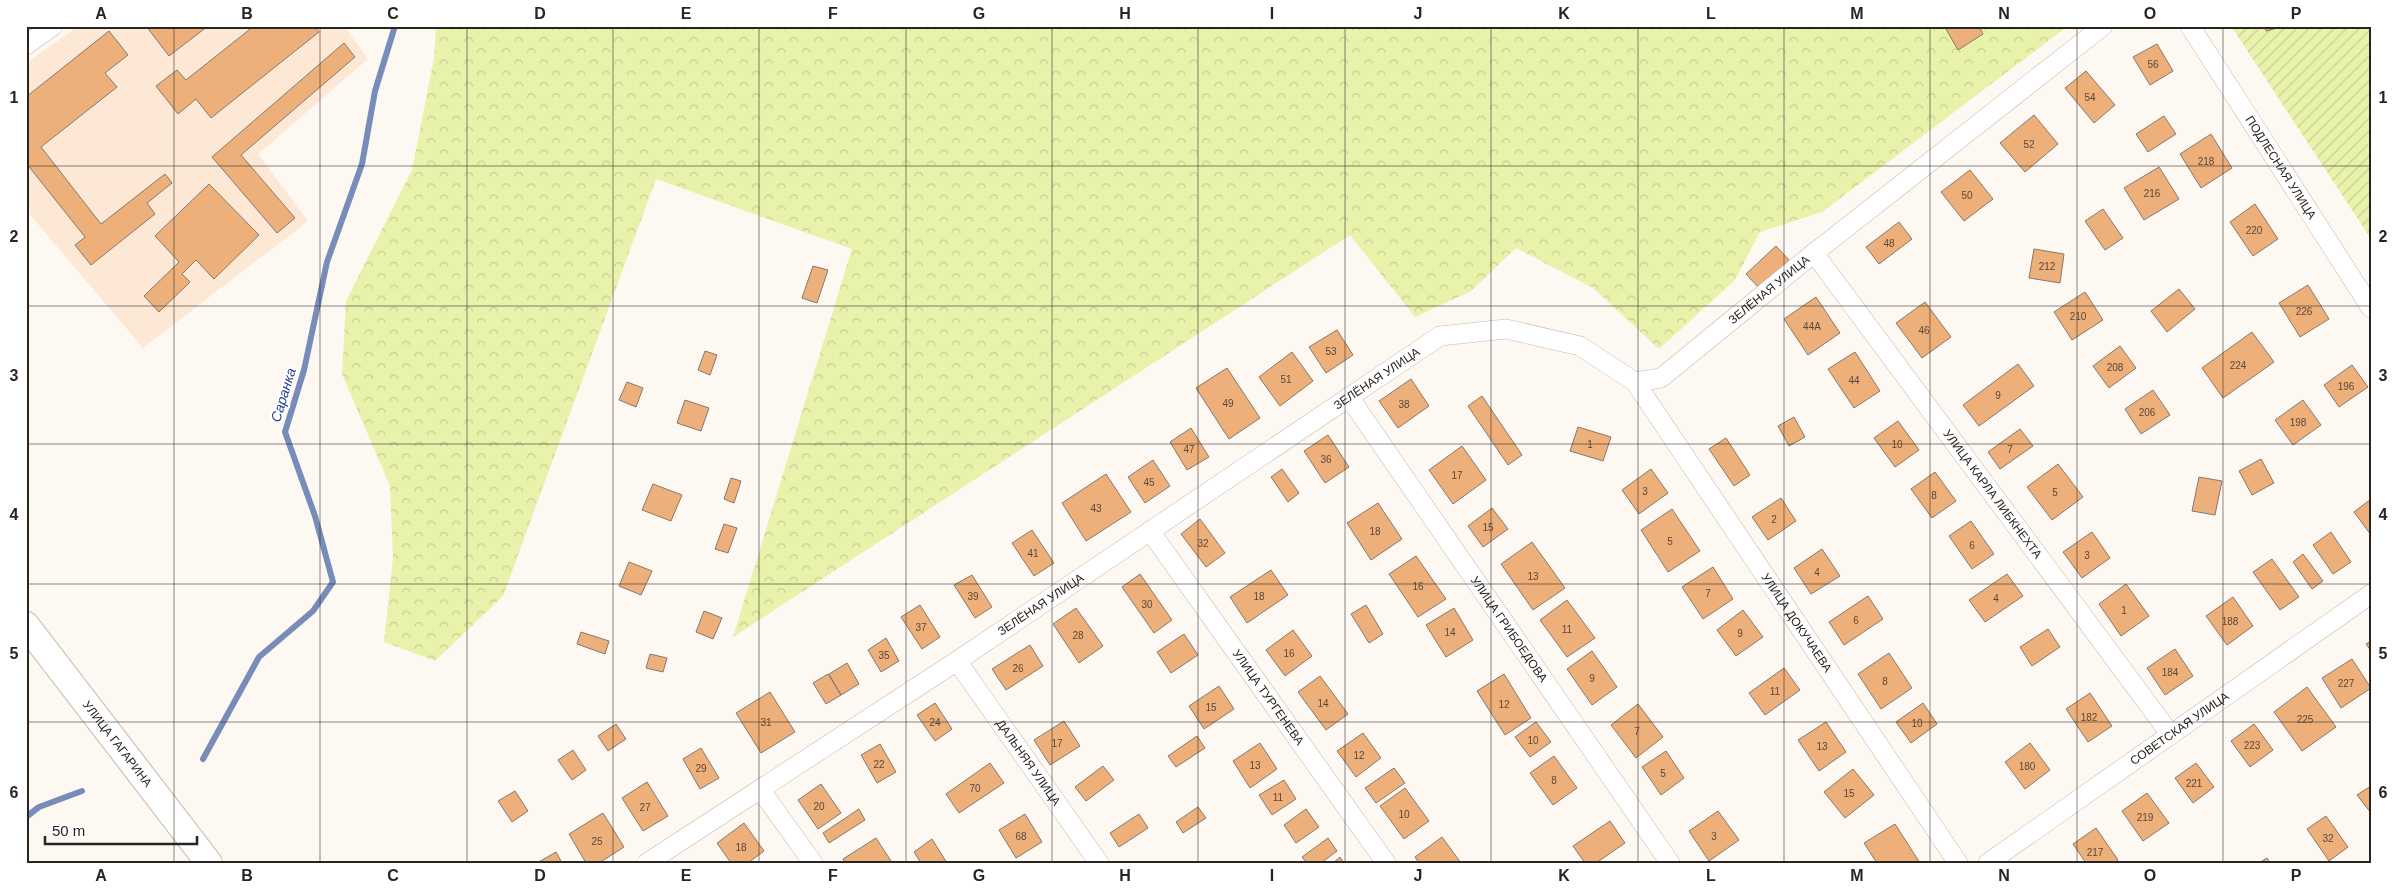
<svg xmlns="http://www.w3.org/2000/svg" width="2397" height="889" viewBox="0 0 2397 889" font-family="Arial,sans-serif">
  <defs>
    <pattern id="forest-crowns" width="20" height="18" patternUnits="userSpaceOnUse" patternTransform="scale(1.25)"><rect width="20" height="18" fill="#e8f2ab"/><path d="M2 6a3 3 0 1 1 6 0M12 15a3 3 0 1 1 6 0" fill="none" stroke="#c7cf93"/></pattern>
    <pattern id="garden-furrows" width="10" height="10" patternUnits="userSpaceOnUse" patternTransform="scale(1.25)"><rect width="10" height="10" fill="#e8f2ab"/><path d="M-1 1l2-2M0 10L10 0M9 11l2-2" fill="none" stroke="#c7cf93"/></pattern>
  </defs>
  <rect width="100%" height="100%" fill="#fef8f3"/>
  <path fill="#fde8d6" d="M79,26H344L368,59L258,154L308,221L143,348L26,210V63Z"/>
  <path fill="url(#forest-crowns)" d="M436,26H2068L1822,212L1760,232L1735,280L1659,349L1593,288L1516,248L1471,291L1415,317L1350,235L733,637L852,249L656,179L503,596L435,661L384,642L393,558L390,486L342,374L346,301L412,170L434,58Z"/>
  <path fill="url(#garden-furrows)" d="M2231,26H2371V239Z"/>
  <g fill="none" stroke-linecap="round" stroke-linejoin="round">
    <path stroke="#788cb9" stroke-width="6" d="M203,759L259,657L313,611L333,582L315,516L285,432L304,370L327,262L362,164L375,91L395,26
      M26,817L39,807L82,791"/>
  </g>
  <path fill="#eeb07a" stroke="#86786d" d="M146,26H208L169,56Z
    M254,26H314L319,32L211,118L196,99L178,114L156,86L177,70L186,80Z
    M1951,26H1979L1983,34L1958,50L1946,29Z
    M2265,26H2285L2266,31Z
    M109,31L128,55L105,73L117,87L41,147L101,224L165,174L172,183L147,203L155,214L91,265L75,245L85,237L26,163V97Z
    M344,43L355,57L241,155L295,218L277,233L212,157Z
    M2157,44L2173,71L2150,85L2133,57Z
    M2086,71L2115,105L2094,123L2065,88Z
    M2034,115L2058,144L2025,172L2000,143Z
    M2164,116L2176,134L2148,152L2136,134Z
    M2211,134L2232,168L2201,188L2180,154Z
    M2159,167L2179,199L2144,220L2124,188Z
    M1970,170L1993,199L1964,221L1941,192Z
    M209,184L259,235L214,279L196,260L182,274L190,282L159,312L144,296L179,262L155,236Z
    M2255,204L2278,239L2253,256L2230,222Z
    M2103,209L2123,238L2105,250L2085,221Z
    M1899,222L1912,239L1879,264L1866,247Z
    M1776,246L1790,261L1760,289L1746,274Z
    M2034,249L2064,254L2060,283L2029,278Z
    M813,266L828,270L817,303L802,298Z
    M2308,285L2329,319L2300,337L2279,303Z
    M2179,289L2195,309L2167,332L2151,311Z
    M2085,292L2103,320L2072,340L2054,312Z
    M1816,297L1840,333L1808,355L1784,319Z
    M1925,302L1951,337L1922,358L1896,323Z
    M1337,330L1353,355L1326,373L1309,347Z
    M2252,332L2274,362L2223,398L2202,368Z
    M2120,346L2136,368L2109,388L2093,366Z
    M705,351L717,355L710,375L698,370Z
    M1292,352L1313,381L1280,406L1259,377Z
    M1855,352L1880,391L1854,408L1828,369Z
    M2018,364L2034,386L1979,426L1963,405Z
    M2352,365L2368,387L2339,407L2324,385Z
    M1227,368L1260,418L1229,439L1196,388Z
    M1411,379L1429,406L1398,428L1379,401Z
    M627,382L643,388L636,407L619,400Z
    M2153,390L2170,415L2141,434L2125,409Z
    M1482,396L1522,455L1508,465L1468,406Z
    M685,400L709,408L701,431L677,423Z
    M2303,400L2321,425L2293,445L2275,420Z
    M1794,417L1805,437L1789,446L1778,426Z
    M1898,421L1919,450L1895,467L1874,438Z
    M1578,427L1611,437L1603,461L1570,451Z
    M1191,428L1209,457L1187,470L1170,442Z
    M2020,429L2033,446L2000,469L1988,452Z
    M1328,435L1349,467L1325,483L1304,451Z
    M1726,438L1750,475L1734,486L1709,449Z
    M1462,446L1486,480L1453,504L1429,470Z
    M2261,459L2274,483L2252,495L2239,471Z
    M1153,460L1170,486L1145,503L1128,477Z
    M2058,464L2083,497L2052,520L2027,487Z
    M1282,469L1299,493L1288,502L1271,477Z
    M1651,469L1668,493L1639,514L1622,490Z
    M1935,472L1956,501L1932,518L1911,489Z
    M1106,474L1131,512L1086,541L1062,503Z
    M2199,477L2222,481L2215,515L2192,511Z
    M731,478L741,481L734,503L724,499Z
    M653,484L682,495L671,521L642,510Z
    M1781,498L1796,521L1768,540L1752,517Z
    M2371,499V535L2354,512Z
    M1378,503L1402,539L1371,560L1347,523Z
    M1492,508L1508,529L1483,547L1468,526Z
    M1672,509L1700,551L1668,572L1641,530Z
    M1200,519L1225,553L1206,567L1181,534Z
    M1971,521L1994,554L1972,569L1949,536Z
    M724,524L737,528L728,553L715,549Z
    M1032,530L1054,563L1034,576L1012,543Z
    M2092,532L2110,558L2082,578L2063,552Z
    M2331,532L2351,562L2333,574L2313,545Z
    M1532,542L1565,588L1533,610L1501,564Z
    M1822,549L1840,576L1811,594L1794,568Z
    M2303,554L2323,581L2312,589L2293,562Z
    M1416,556L1446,599L1418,617L1389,574Z
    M2272,559L2299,597L2280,610L2253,572Z
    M629,562L652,571L641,595L619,586Z
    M1713,567L1733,599L1703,619L1682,587Z
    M1271,570L1288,595L1247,623L1230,597Z
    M1140,574L1172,620L1154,633L1122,587Z
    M2007,574L2023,596L1985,622L1969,600Z
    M972,575L992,607L975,618L954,585Z
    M2126,584L2149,616L2121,636L2099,604Z
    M1868,596L1883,619L1844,645L1829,622Z
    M2233,597L2253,626L2227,645L2206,616Z
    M1567,600L1595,638L1567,657L1540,620Z
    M920,605L940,637L922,649L901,617Z
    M1366,605L1383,634L1369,643L1351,614Z
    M1076,608L1103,646L1079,663L1053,624Z
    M1454,608L1473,640L1446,657L1426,625Z
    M1743,610L1763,637L1736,656L1717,630Z
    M704,611L722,618L713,639L696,632Z
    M2048,629L2060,647L2032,666L2020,647Z
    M1293,630L1312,656L1285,676L1266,650Z
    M581,632L609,641L605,654L577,644Z
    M1184,634L1198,655L1171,673L1157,652Z
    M886,638L899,661L881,672L868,650Z
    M2371,641V651L2366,644Z
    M1030,645L1043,666L1006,690L992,669Z
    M2175,649L2193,676L2165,695L2147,668Z
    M1592,651L1617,687L1592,705L1567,669Z
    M1889,653L1912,688L1881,709L1858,674Z
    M650,654L667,658L663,672L646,668Z
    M2352,659L2371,688L2341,708L2322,678Z
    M847,663L859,684L841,695L829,674Z
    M1784,668L1800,690L1765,715L1749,693Z
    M828,674L841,695L826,704L813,683Z
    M1504,674L1531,718L1505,735L1477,691Z
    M1320,676L1348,714L1326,730L1298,692Z
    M1219,686L1234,709L1204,729L1189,706Z
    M2307,687L2336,727L2302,751L2274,712Z
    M770,692L795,732L761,753L736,713Z
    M2090,693L2112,726L2088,742L2066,709Z
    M935,703L952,729L935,741L917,715Z
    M1923,703L1937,724L1911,743L1896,722Z
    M1638,704L1663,737L1636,758L1611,725Z
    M1064,721L1080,746L1050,765L1034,740Z
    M1536,722L1551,742L1530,757L1515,737Z
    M1826,722L1846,752L1819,771L1798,740Z
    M616,724L626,739L608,751L598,736Z
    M2254,724L2273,750L2250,767L2231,741Z
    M1363,733L1381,758L1356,777L1337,751Z
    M1197,736L1205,748L1176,767L1168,756Z
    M1260,743L1277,769L1250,788L1233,761Z
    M2030,743L2050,770L2025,789L2005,762Z
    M880,744L896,772L877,783L861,755Z
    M701,748L719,778L700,789L683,759Z
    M573,750L586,770L572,780L558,760Z
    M1666,751L1684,778L1661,795L1642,767Z
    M1554,756L1577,788L1553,805L1530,773Z
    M990,763L1004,783L959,813L946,794Z
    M2196,763L2214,787L2193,803L2175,778Z
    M1103,766L1114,780L1086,801L1075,787Z
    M1394,768L1405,783L1376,803L1365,788Z
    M1853,769L1874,795L1845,818L1824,792Z
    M1284,780L1296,799L1272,815L1259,795Z
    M647,782L668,816L643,831L622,798Z
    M821,784L841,813L818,829L798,800Z
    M2371,786V813L2357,795Z
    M1405,788L1429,821L1404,839L1380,806Z
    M515,791L528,811L512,822L498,801Z
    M2147,793L2169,823L2143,841L2122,811Z
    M1198,807L1206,818L1183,833L1176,822Z
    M859,809L865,820L829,843L823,833Z
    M1306,809L1319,827L1296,843L1284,825Z
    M1718,811L1739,840L1709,861L1689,831Z
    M603,813L624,847L599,863H586L569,834Z
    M1025,814L1042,842L1016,858L999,830Z
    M1139,814L1148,828L1119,847L1110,833Z
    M2326,816L2348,847L2329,861L2307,829Z
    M1610,821L1625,843L1596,863H1585L1573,846Z
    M744,823L764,851L748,863H731L717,843Z
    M1895,824L1920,863H1877L1864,843Z
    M2096,828L2118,860L2113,863H2086L2073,844Z
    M1442,837L1461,863H1419L1415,857Z
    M876,838L891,861L888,863H845L843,859Z
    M1328,838L1337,851L1321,863H1307L1302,857Z
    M932,839L947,863H921L914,852Z
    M556,852L562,863H537Z
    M1340,857L1344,863H1333Z
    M2267,858L2270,863H2259Z"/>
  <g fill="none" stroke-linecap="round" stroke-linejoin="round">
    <defs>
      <g id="minor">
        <path id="s1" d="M2190,26L2371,308"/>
        <path d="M26,45L53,26"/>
        <path id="s2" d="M1814,253L2171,735"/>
        <path id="s3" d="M1635,382L1958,863"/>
        <path id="s4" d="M1349,397L1670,863"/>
        <path id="s5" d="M1150,531L1386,863"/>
        <path id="s6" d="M957,661L1099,863"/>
        <path d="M760,789L813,863"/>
        <path id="s7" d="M647,863L957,661L1440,336L1506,329L1580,346L1635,382L1661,378L1814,253L2103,26"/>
        <path id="s8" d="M1988,863L2371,594"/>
      </g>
      <g id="secondary">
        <path id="s9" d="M26,625L209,863"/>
      </g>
    </defs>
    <use href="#minor" stroke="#c5b7ab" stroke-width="20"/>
    <use href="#secondary" stroke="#c5b7ab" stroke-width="28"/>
    <use href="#minor" stroke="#fff" stroke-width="19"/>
    <use href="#secondary" stroke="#fff" stroke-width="26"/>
  </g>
  <path fill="none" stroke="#2a2420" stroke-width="1" stroke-opacity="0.55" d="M174,26V863M320,26V863M467,26V863M613,26V863M759,26V863M906,26V863M1052,26V863M1198,26V863M1345,26V863M1491,26V863M1638,26V863M1784,26V863M1930,26V863M2077,26V863M2223,26V863M26,166H2371M26,306H2371M26,444H2371M26,584H2371M26,722H2371"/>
  <g text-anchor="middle" stroke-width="4.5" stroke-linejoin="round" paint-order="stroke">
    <g font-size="10" fill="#5b4736">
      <text x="2153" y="68">56</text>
      <text x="2090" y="101">54</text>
      <text x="2029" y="148">52</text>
      <text x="2206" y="165">218</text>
      <text x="2152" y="197">216</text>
      <text x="1967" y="199">50</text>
      <text x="2254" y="234">220</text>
      <text x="1889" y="247">48</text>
      <text x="2047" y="270">212</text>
      <text x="2304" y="315">226</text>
      <text x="2078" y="320">210</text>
      <text x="1812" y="330">44А</text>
      <text x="1924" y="334">46</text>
      <text x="1331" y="355">53</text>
      <text x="2238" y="369">224</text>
      <text x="2115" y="371">208</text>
      <text x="1286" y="383">51</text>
      <text x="1854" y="384">44</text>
      <text x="2346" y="390">196</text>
      <text x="1998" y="399">9</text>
      <text x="1228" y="407">49</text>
      <text x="1404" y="408">38</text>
      <text x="2147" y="416">206</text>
      <text x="2298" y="426">198</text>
      <text x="1590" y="448">1</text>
      <text x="1897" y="448">10</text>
      <text x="1189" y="453">47</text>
      <text x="2010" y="453">7</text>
      <text x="1326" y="463">36</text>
      <text x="1457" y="479">17</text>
      <text x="1149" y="486">45</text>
      <text x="1645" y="495">3</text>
      <text x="2055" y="496">5</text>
      <text x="1934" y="499">8</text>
      <text x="1096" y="512">43</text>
      <text x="1774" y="523">2</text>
      <text x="1488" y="531">15</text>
      <text x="1375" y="535">18</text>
      <text x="1670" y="545">5</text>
      <text x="1203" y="547">32</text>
      <text x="1972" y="549">6</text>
      <text x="1033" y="557">41</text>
      <text x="2087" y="559">3</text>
      <text x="1817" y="576">4</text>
      <text x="1533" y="580">13</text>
      <text x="1418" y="590">16</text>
      <text x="1708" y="597">7</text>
      <text x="973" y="600">39</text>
      <text x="1259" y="600">18</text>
      <text x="1996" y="602">4</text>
      <text x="1147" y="608">30</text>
      <text x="2124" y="614">1</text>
      <text x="1856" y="624">6</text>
      <text x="2230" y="625">188</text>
      <text x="921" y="631">37</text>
      <text x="1567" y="633">11</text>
      <text x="1450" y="636">14</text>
      <text x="1740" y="637">9</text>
      <text x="1078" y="639">28</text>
      <text x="1289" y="657">16</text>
      <text x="884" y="659">35</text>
      <text x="1018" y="672">26</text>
      <text x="2170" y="676">184</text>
      <text x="1592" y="682">9</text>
      <text x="1885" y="685">8</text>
      <text x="2346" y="687">227</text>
      <text x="1775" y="695">11</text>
      <text x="1323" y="707">14</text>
      <text x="1504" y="708">12</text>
      <text x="1211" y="711">15</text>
      <text x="2089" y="721">182</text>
      <text x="2305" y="723">225</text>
      <text x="766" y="726">31</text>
      <text x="935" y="726">24</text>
      <text x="1917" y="727">10</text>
      <text x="1637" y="735">7</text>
      <text x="1533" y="744">10</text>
      <text x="1057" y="747">17</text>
      <text x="2252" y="749">223</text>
      <text x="1822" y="750">13</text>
      <text x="1359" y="759">12</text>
      <text x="879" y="768">22</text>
      <text x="1255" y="769">13</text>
      <text x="2027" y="770">180</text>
      <text x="701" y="772">29</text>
      <text x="1663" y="777">5</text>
      <text x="1554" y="784">8</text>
      <text x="2194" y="787">221</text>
      <text x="975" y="792">70</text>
      <text x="1849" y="797">15</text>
      <text x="1278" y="801">11</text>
      <text x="819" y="810">20</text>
      <text x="645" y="811">27</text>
      <text x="1404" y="818">10</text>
      <text x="2145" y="821">219</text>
      <text x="1021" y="840">68</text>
      <text x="1714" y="840">3</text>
      <text x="2328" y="842">32</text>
      <text x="597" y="845">25</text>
      <text x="741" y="851">18</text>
      <text x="2095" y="856">217</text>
    </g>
    <g font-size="12" fill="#2a2420" stroke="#fff">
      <text dy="4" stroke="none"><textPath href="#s1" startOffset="168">ПОДЛЕСНАЯ УЛИЦА</textPath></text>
      <text dy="4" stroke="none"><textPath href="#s7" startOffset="1326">ЗЕЛЁНАЯ УЛИЦА</textPath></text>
      <text dy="4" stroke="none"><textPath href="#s7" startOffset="876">ЗЕЛЁНАЯ УЛИЦА</textPath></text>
      <text dy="4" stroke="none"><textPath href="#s2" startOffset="300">УЛИЦА КАРЛА ЛИБКНЕХТА</textPath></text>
      <text dy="4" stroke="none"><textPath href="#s7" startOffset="471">ЗЕЛЁНАЯ УЛИЦА</textPath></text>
      <text dy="4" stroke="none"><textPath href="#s3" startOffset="290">УЛИЦА ДОКУЧАЕВА</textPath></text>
      <text dy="4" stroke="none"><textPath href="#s4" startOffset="282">УЛИЦА ГРИБОЕДОВА</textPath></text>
      <text dy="4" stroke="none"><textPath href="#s5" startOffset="204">УЛИЦА ТУРГЕНЕВА</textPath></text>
      <text dy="4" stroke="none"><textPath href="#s8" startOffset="234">СОВЕТСКАЯ УЛИЦА</textPath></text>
      <text dy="4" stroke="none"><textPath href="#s9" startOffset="150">УЛИЦА ГАГАРИНА</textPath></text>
      <text dy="4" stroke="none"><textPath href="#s6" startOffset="124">ДАЛЬНЯЯ УЛИЦА</textPath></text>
    </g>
    <g font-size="14" font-style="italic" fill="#264490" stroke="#fff">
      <text transform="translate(283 395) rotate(-73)" y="5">Саранка</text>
    </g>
  </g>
  <rect width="2397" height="889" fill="none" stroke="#ffffff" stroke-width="55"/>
  <path d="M45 836v8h152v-8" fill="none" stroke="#2a2420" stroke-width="2.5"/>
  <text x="52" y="836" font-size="15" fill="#2a2420" stroke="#ffffff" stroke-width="4" paint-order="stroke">50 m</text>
  <rect x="28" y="28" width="2342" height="834" fill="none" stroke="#2a2420" stroke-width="2"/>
  <g font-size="16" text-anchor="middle" font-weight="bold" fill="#2a2420">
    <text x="101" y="19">A</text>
    <text x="247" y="19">B</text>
    <text x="393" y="19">C</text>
    <text x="540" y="19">D</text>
    <text x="686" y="19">E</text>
    <text x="833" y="19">F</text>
    <text x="979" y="19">G</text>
    <text x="1125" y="19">H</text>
    <text x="1272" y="19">I</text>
    <text x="1418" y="19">J</text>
    <text x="1564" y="19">K</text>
    <text x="1711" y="19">L</text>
    <text x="1857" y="19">M</text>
    <text x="2004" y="19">N</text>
    <text x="2150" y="19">O</text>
    <text x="2296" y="19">P</text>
    <text x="14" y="103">1</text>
    <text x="2383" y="103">1</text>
    <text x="14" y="242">2</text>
    <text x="2383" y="242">2</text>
    <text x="14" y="381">3</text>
    <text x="2383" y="381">3</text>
    <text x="14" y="520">4</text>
    <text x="2383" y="520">4</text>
    <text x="14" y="659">5</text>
    <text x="2383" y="659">5</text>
    <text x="14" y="798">6</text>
    <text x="2383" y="798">6</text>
    <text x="101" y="881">A</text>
    <text x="247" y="881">B</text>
    <text x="393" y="881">C</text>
    <text x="540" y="881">D</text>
    <text x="686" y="881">E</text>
    <text x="833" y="881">F</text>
    <text x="979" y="881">G</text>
    <text x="1125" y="881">H</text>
    <text x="1272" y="881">I</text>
    <text x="1418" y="881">J</text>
    <text x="1564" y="881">K</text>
    <text x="1711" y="881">L</text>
    <text x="1857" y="881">M</text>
    <text x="2004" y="881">N</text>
    <text x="2150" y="881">O</text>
    <text x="2296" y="881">P</text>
  </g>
</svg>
